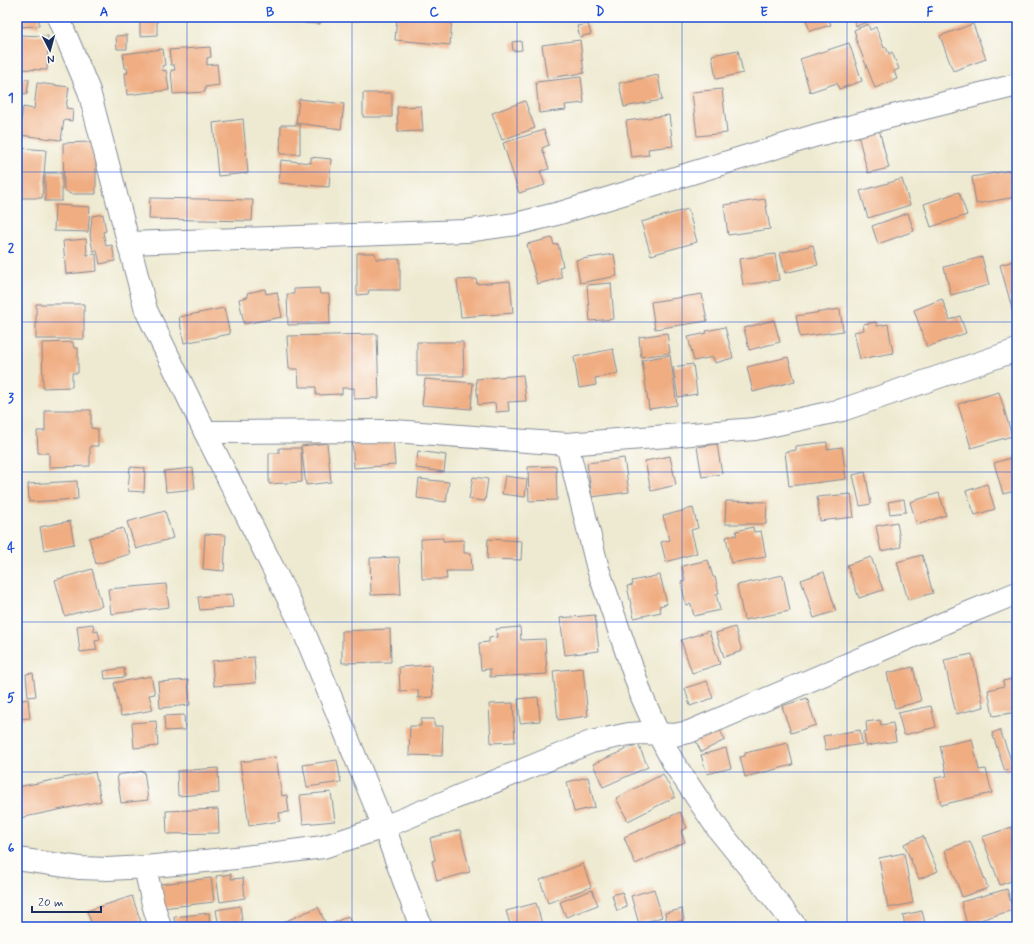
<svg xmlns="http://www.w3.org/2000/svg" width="1034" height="944" viewBox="0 0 1034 944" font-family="Mynerve,sans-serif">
  <rect width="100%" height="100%" fill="#fdfcf7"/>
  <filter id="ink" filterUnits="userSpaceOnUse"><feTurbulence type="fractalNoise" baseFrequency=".025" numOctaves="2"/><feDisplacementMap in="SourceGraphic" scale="8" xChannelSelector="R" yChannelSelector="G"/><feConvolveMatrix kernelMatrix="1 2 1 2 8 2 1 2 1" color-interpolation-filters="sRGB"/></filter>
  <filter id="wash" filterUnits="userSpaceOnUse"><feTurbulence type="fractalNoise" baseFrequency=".012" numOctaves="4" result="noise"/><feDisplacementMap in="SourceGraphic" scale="16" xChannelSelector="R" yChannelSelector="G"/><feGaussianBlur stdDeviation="0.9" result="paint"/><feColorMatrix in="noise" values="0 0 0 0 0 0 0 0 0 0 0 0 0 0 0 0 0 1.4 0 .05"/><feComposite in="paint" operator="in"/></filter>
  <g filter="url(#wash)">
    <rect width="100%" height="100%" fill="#eeead1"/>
    <g id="blocks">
      <path fill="#f0ad82" d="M17,17H39V26L17,27Z
        M140,17H157V35L140,36Z
        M304,17H320V24L304,23Z
        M329,17H358V20L329,18Z
        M397,17H452L450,45L395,40Z
        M805,17H828L831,25L810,31Z
        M853,17H881L856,26Z
        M588,24L591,34L580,37L577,26Z
        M868,24L870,30L876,27L884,48L886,47L889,54L892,52L899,69L894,71L897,79L875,88L855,37L856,36L854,30Z
        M973,24L986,59L953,71L940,36Z
        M17,35L48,36L47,70L17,69Z
        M127,35V49H117L116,36Z
        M580,40L584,73L547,78L542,45Z
        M521,41L522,50L513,51L512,42Z
        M849,43L862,81L839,89L837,83L810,92L800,59Z
        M210,47L211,57L207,58V65L217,64L219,85L205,87V92L173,94L171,70H175L174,65H171L169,50Z
        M163,49L165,65L162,66L163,71L166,70L169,90L127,95L125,73H128L127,68H125L123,54Z
        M738,50L743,73L716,79L712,55Z
        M658,75L662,100L624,107L619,83Z
        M581,77L584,103L565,105L566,110L539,113L536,82Z
        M17,78L29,79L27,94L17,93Z
        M37,83L69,87L66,108L73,109L72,121L64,120L61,140L19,135L23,107L34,109Z
        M722,89L727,133L697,136L692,92Z
        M363,93H392V117H363Z
        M299,99L344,104L341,129L296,123Z
        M525,101L535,128L502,140L492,113Z
        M421,106L423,131L398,132L397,107Z
        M669,115L673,146L648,149L649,155L631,157L626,121Z
        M243,119L248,173L218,176L213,123Z
        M281,125H300V154H280Z
        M879,129L889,168L868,173L858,135Z
        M544,130L549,145L542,148L549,169L540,171L545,185L519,193L503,143Z
        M90,142L96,155V194H70L64,189L63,143Z
        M18,148L46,150L42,198H17Z
        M311,157L331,159L329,187L279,183L281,160L311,163Z
        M1012,170L1016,197L976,204L972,177Z
        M45,173H62V201H45Z
        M902,179L910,205L868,218L860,191Z
        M959,192L967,215L931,227L924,204Z
        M150,198L253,200L252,221L149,219Z
        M765,199L770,229L728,235L724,205Z
        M55,205L90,207L88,232L54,231Z
        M688,209L697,242L651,255L641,222Z
        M908,213L914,231L878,244L872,226Z
        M103,214L106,231L103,232L106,246L112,245L115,261L100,264L97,250L93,251L90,235L92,216Z
        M552,238L554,245L558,244L563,266L559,267L562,278L537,284L527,244Z
        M86,239L87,255L96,254L97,271L66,274L63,241Z
        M813,245L818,265L785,273L780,253Z
        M357,253H375L376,259H400V290H369L368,294L357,295Z
        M614,254L617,276L580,283L576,260Z
        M775,254L779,280L743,285L739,259Z
        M982,257L989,285L951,295L944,267Z
        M1017,260V326L1000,265Z
        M476,279L477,284L510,281L513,313L461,317L457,280Z
        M611,283L614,319L590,321L587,285Z
        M319,288L320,294H329L330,324L288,325L287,294H294V289Z
        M265,289L266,294L277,292L282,317L244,324L239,299L248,297L247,293Z
        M702,294L707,321L655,329L651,302Z
        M942,299L950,320L960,316L966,333L927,347L914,310Z
        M36,304H84V339H36Z
        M224,308L230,334L184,343L179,317Z
        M840,309L843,331L800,337L796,316Z
        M774,320L780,342L749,350L744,328Z
        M876,322L877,326L888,324L893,353L860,359L854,332L864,330L863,324Z
        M725,327L733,358L715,363L713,357L694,361L688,337L707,333L706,331Z
        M667,333L670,353L641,357L639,337Z
        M377,334L379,398L354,399V388H342V394L316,395V387H299L298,369H289L287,336Z
        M73,342L74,348H78V373H72V387L43,388L42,343Z
        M417,342H463L464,376H417Z
        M613,349L618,374L595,378L596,385L579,388L574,357Z
        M670,355L677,405L649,409L642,360Z
        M788,357L795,381L753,392L747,367Z
        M693,364L697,394L678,397L673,367Z
        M523,375L526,401L508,402L509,411L496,412L495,403L478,405L476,379Z
        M425,379L473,383L471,409L422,405Z
        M999,392L1012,436L971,448L958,404Z
        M45,410H91V428L98,429V446H90V466L49,467V453H38L37,431H45Z
        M352,438L393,439L395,465L354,468Z
        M827,442V449L842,447L846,479L789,486L785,452L796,450V446Z
        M327,443L331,482L306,485L301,446Z
        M717,444L722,474L702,477L697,447Z
        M279,448H301L302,482L269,484V453H279Z
        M418,451L446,455L444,472L416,468Z
        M670,456L676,485L651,491L645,461Z
        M1017,456V490L1003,494L994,463Z
        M624,458L629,492L592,497L587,463Z
        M556,466L557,500L529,501L528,467Z
        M130,467L145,468L144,492L128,491Z
        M193,468L195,489L166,492L164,471Z
        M865,472L871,504L860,506L853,475Z
        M505,476L527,479L525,497L502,494Z
        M473,477L488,479L485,501L469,499Z
        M419,479L449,482L446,502L417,498Z
        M77,481L78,499L29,502L28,484Z
        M987,484L995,509L975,515L966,491Z
        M939,493L946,515L917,525L910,502Z
        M851,494L854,517L820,521L817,497Z
        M904,499L906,512L890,514L888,502Z
        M726,501L767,502L766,524H725Z
        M693,508L698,528L691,530L697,553L666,562L661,542L670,540L663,516Z
        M165,511L173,538L136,549L127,522Z
        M70,521L74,544L44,550L40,527Z
        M897,522L901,547L881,551L876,526Z
        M753,527L754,532L761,531L766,557L731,563L726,537L737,535L736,531Z
        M123,528L130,554L96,564L89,538Z
        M205,534L226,535L224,571L203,569Z
        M443,538V541L464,540V553H471L472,571H446L447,579H422L421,539Z
        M488,539L522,541L521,560L487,559Z
        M922,555L933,593L908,600L897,562Z
        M399,557L401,594L371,595L370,558Z
        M871,557L883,590L859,598L847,565Z
        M708,560L713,577H715L719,593L716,594L720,610L694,616L691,604L686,605L681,582L685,581L682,566Z
        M92,569L102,606L65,616L55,580Z
        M824,572L836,611L814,618L801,580Z
        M660,575L667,604L659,606L661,612L634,618L627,586L633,585L632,581Z
        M783,575L790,611L744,620L737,585Z
        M166,584L169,607L111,614L108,589Z
        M232,594L233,607L200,610L198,597Z
        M595,615L599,651L565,655L560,618Z
        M93,624L94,632L98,631L100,640L95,641L97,650L80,652L77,626Z
        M520,627L521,640L545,639L547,674L490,677V669L481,670L479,643L489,642V638L497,637L496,629Z
        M735,627L742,651L724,657L716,633Z
        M390,629L391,662L342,663V631Z
        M709,631L720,664L692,673L681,640Z
        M972,654L984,707L956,714L944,660Z
        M254,657L256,683L214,686L212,661Z
        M431,665L433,697L418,698V690L400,691L399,667Z
        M913,667L921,701L895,708L887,673Z
        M124,668L125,677L105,679L104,671Z
        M583,668L588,716L558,720L553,671Z
        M33,673L36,696L28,697L26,674Z
        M151,676L155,694L149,695L153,710L121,716L114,683Z
        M1017,678V712L993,716L988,690L1004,686L1003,681Z
        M188,680L190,705L160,708L158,682Z
        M707,681L713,698L690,706L685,688Z
        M538,697L540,721L520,723L518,699Z
        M807,698L816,725L791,733L782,706Z
        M28,699L30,718L17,719V701Z
        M513,703L515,742L491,743L489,704Z
        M931,706L936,727L904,735L898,713Z
        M184,715L185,730L165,731L164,716Z
        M421,719H434V726H443L442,756L409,755L410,726H421Z
        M880,720L881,725L893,723L896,741L866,746L864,732L867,731L866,722Z
        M156,721L158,746L134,748L132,723Z
        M720,730L725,740L701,752L696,741Z
        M860,730L862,744L826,750L823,736Z
        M1000,730L1014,768L1005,771L992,733Z
        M972,739L979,770L986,769L992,793L941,805L935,778L947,776L940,746Z
        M788,743L793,765L745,777L740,757L745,756V753Z
        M638,744L648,767L603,787L593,764Z
        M726,748L731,768L707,774L701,755Z
        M276,757L282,796L287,795L289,812L279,813L280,821L249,826L240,762Z
        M337,760L341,782L307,787L303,765Z
        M218,768L219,793L178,796L177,771Z
        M144,771L148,800L121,803L117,775Z
        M95,772L101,801L20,818L17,804V787Z
        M663,774L675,797L628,821L616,798Z
        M588,777L595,807L574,812L567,782Z
        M331,792L335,821L303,824L300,795Z
        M218,809L219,833L167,834L166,811Z
        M680,812L687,828L681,831L685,842L635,864L624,837Z
        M1012,827L1017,842V879L1000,885L982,837Z
        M460,830L470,872L437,881L432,861L435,860L430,838Z
        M923,836L938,871L919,879L904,844Z
        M970,841L988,888L962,897L945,850Z
        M904,853L913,903L888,908L879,858Z
        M583,864L591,887L548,903L540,880Z
        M231,874V879L243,878L245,898L220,902L216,876Z
        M211,878L214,902L162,908L160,884Z
        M654,889L662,917L639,924L631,896Z
        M1007,889L1013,910L967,924L961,902Z
        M592,890L598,905L566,917L560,902Z
        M622,892L627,907L617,911L612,895Z
        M132,896L142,925L136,927H93L87,911Z
        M536,903L543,927H511L506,911Z
        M240,906L243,927H219L216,910Z
        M318,907L327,926L348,916L353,927H286L284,922Z
        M682,909L684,920L667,924L665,913Z
        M922,911L926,927H905L903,915Z
        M209,913L210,927H175L174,917Z"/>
    </g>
  </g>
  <g filter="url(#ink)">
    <use href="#blocks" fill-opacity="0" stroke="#848c98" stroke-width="1"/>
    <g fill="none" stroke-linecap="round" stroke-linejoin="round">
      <defs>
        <path id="minor" d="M129,243L466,231L516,224L560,213L817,135L1017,85
          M205,432L394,431L567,444L755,429L842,410L1017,350
          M567,444L598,569L642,697L659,735L673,762L718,829L785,912L796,927
          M17,859L80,868L108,869L145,867L245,857L323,847L384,827L591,742L629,734L643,733L674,735L689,732L958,617L1017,593
          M145,867L153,904L160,927"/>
        <path id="tertiary" d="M58,17L89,91L146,310L205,432L300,622L384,827L421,927"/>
      </defs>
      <use href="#minor" stroke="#848c98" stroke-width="24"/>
      <use href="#tertiary" stroke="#848c98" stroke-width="24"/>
      <use href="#minor" stroke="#fff" stroke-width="22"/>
      <use href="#tertiary" stroke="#fff" stroke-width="22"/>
    </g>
  </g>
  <path fill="none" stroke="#1d4ed8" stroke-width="1" stroke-opacity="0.55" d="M187,17V927M352,17V927M517,17V927M682,17V927M847,17V927M17,172H1017M17,322H1017M17,472H1017M17,622H1017M17,772H1017"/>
  <rect width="1034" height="944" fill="none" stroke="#fdfcf7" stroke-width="44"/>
  <g transform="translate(50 50) rotate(174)" stroke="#fdfcf7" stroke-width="3" paint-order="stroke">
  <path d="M0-3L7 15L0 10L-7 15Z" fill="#1b2f5e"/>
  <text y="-6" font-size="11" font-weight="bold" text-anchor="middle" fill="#1b2f5e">N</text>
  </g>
  <path d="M32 906v6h69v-6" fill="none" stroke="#1b2f5e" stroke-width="2"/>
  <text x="38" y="906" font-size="12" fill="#1b2f5e" stroke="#fdfcf7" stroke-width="3" paint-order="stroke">20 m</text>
  <rect x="22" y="22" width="990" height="900" fill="none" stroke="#1d4ed8" stroke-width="1.5"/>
  <g font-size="13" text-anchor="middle" font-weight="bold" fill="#1d4ed8">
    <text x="104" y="16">A</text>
    <text x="270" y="16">B</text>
    <text x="434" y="16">C</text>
    <text x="600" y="16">D</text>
    <text x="764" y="16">E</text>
    <text x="930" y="16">F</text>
    <text x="11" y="102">1</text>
    <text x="11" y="252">2</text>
    <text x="11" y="402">3</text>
    <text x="11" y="552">4</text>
    <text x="11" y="702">5</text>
    <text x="11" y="852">6</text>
  </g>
</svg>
